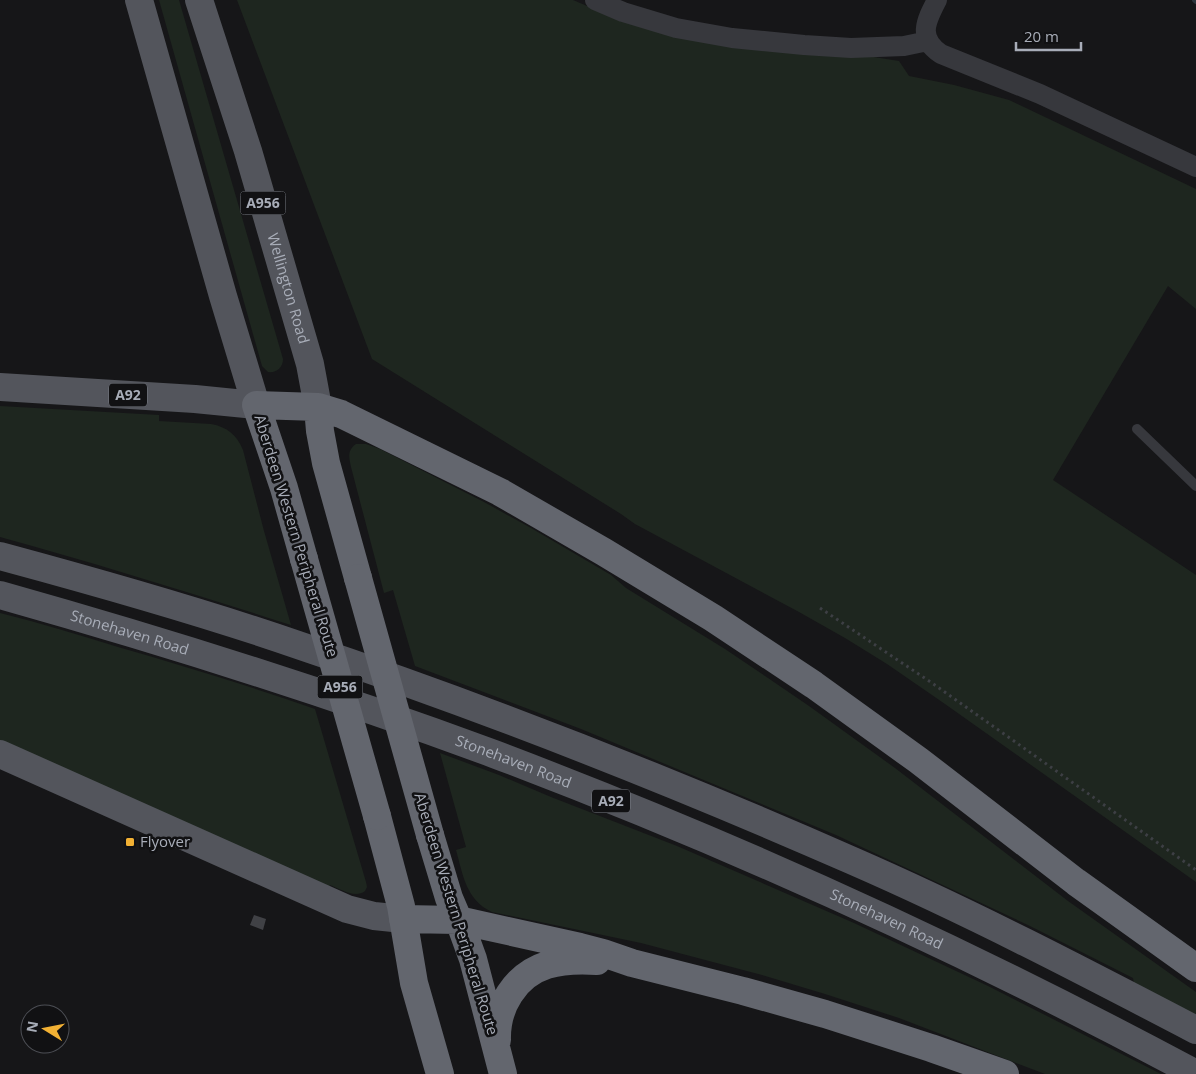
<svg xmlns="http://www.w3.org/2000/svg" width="1196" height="1074" viewBox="0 0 1196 1074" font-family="'Open Sans',sans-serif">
  <rect width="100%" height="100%" fill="#161618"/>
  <path fill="#1e261f" d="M159,0H179L283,359C283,368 276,373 268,372L262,366Z
    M237,0H573L608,15L899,61L909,76L954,85L1009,100L1196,189V309L1168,286L1053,480L1196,575V882L945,704L887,664L845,638L799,612L635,524L621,514L372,359Z
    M0,406L159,415V421L211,424C227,427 237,435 243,450L264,531L291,625C194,594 98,564 0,537Z
    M356,444H366L380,449L484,502L531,528L611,575L626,588L725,649L768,678L809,706L895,768L1068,901L1196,992V1015L1134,983L1133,978L1030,926L836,835L581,729L415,666L393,590L384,593L351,467C349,458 347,450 356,444Z
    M0,613C40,623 79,635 118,647C184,666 249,686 315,709L366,882L367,887L365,891C355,899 341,889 330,885L328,891L0,746Z
    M440,753L499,775L551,797L677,846L854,923L988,986L1161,1074H1045L899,1018L825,994L762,975L641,943L492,912C466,900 463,875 456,850L466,847Z"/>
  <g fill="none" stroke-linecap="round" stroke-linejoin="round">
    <path stroke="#2c353c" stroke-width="6" d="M1195,0L1196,1"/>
  </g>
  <path fill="#404145" d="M254,915L266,919L263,930L250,925Z"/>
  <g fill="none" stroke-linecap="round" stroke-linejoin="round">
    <path stroke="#3d3f44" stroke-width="3" stroke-dasharray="2.5 4" stroke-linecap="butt" d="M820,608L932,683L1196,870"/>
    <path stroke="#37383d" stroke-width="10" d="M1137,429L1196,486"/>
    <path stroke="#37383d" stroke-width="20" d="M595,0L623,12L676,28L732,38L804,45L851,48L904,46L928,41
      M937,0C926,21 917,38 941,54L1040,94L1196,167"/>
    <g stroke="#53555c" stroke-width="28">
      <path id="s1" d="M199,0L248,151L310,364L318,407"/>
      <path d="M0,387L195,399L256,405L223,296L139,0"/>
      <path d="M0,556C100,583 200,611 298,645C486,708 671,781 853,861C970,912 1083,971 1196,1030"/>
      <path id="s2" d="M0,595C167,642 332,694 494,754C735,845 969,952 1196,1074"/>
      <path d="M0,754L347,909L374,916L403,919"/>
    </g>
    <path stroke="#63666e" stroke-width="28" d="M318,407L320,431L326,463L358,578
      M304,559L284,488L256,405L318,407L341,414L500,492L604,552L713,618L814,685L918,760L1076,882L1196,968
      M377,816L401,906L414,983L440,1074
      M430,835L449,898L461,926L473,959L503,1074
      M403,919L458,920L580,947L603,953L632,963L743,991L825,1014L931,1048L1005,1074
      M497,1040C496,1007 515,975 547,965C563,960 581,960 597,961"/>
    <path stroke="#63666e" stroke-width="28" d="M304,559L377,816
      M358,578L430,835"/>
  </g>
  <rect fill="#f2b134" stroke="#111113" stroke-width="2" x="125" y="837" width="10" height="10" rx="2.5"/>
  <g text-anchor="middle" stroke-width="5" stroke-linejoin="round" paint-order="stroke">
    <g fill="#111113" stroke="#7b7e86" stroke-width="1">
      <rect x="240.5" y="191.5" width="45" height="23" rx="4"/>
      <rect x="109" y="383.5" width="38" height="23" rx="4"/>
      <rect x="317.5" y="675.5" width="45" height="23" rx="4"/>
      <rect x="592" y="789.5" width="38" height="23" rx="4"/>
    </g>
    <g font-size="14" font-weight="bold" fill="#a8adb8">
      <text x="263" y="208">A956</text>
      <text x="128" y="400">A92</text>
      <text x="340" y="692">A956</text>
      <text x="611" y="806">A92</text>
    </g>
    <g font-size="15" fill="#a8adb8" stroke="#111113">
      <text dy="5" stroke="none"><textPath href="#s1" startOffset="302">Wellington Road</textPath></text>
      <text transform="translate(296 536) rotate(73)" y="5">Aberdeen Western Peripheral Route</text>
      <text dy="5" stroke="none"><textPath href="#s2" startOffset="135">Stonehaven Road</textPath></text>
      <text dy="5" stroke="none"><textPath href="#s2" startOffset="540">Stonehaven Road</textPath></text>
      <text transform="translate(456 914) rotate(73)" y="5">Aberdeen Western Peripheral Route</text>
      <text dy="5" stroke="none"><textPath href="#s2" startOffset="945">Stonehaven Road</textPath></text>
    </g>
    <g font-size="15" fill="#a8adb8" stroke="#111113" text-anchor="start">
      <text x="140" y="847">Flyover</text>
    </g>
  </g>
  <g transform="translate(45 1029) rotate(280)"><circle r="24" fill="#111113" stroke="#4d4f55"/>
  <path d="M0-4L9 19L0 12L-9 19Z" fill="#f2b134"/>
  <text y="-8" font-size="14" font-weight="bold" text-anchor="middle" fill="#a8adb8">N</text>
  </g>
  <path d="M1016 42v8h65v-8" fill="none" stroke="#a8adb8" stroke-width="2.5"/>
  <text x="1024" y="42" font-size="15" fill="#a8adb8" stroke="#111113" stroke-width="4" paint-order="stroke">20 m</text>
</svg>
